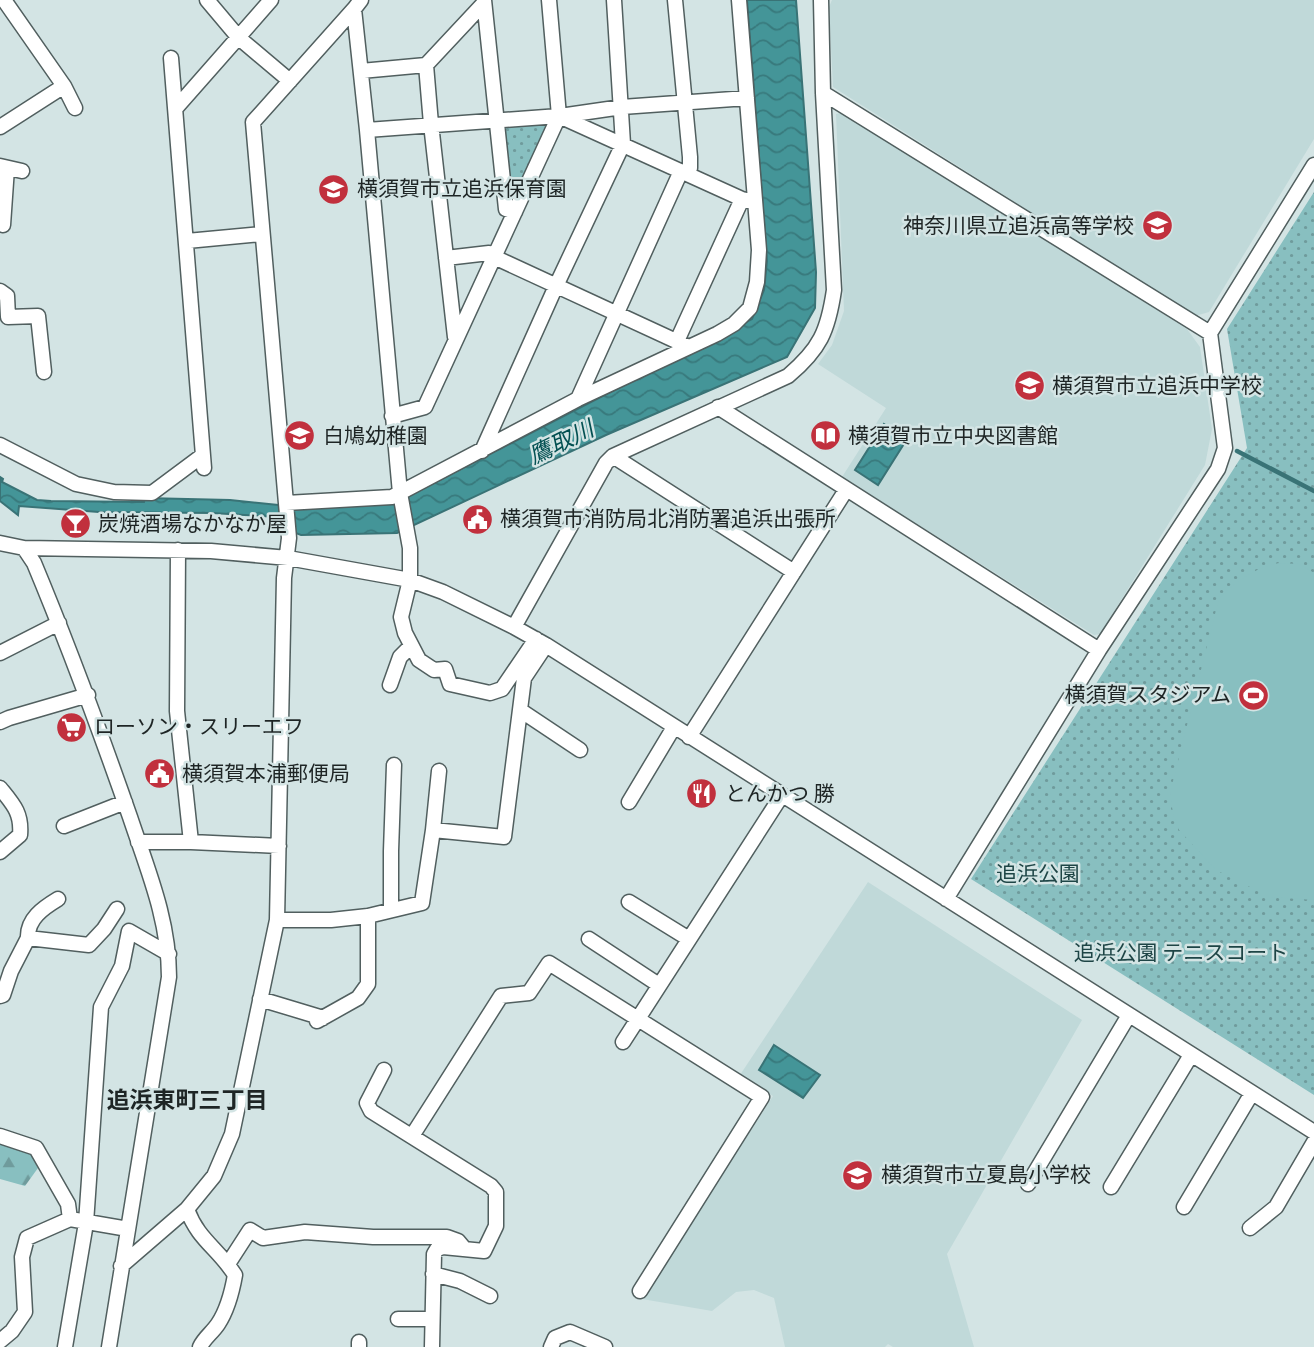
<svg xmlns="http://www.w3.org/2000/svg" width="1314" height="1347" viewBox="0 0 1314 1347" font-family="'PT Sans Narrow','Noto Sans JP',sans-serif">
  <defs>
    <pattern id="green-dots" width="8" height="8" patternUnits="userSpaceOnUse" patternTransform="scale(1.75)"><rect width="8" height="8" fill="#88bfc0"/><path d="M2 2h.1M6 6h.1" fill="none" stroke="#6f9b9c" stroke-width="1.8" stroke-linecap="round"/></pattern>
    <pattern id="forest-firs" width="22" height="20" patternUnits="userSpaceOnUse" patternTransform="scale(1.75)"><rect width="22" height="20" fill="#88bfc0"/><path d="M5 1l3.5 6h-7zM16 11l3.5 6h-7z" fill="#6f9b9c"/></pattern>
    <pattern id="water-waves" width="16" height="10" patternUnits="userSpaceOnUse" patternTransform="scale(1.75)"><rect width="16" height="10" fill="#449598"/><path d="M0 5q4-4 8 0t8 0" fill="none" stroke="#38797c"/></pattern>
  </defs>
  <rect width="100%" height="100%" fill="#d3e4e4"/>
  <path fill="#c0d9d9" d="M832,0H1314V139L1209,312L1195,316L833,87L829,7Z
    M845,112L1187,329L1200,347L1212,429L1205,465L1100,634L1094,635L842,477L886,408L818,364L832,345L844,311L836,114Z
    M868,882L1082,1020L947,1254L974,1347H893L888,1344L885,1347H785L774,1298L754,1290L736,1292L712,1311L642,1299L773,1096L740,1075Z"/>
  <path fill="url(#green-dots)" d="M559,116L515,212L514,193L497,120Z
    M1314,192V1095L971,879L1247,448L1227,329Z"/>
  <path fill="url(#forest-firs)" d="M0,1141L28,1149L38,1168L25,1186L0,1179Z"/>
  <path fill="#88bfc0" d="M1279,563L1299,564L1314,573V900L1270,897L1216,870L1179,830L1173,814L1170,793L1219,598C1238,580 1254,568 1279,563Z"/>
  <path fill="url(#water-waves)" stroke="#397376" stroke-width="2" d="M747,0H796L816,272L815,308L787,357L606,435L397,533L301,535L293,532L277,517L213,513L99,512L19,506L18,515L0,501V477L3,479L2,482L37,500L51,501L144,502L145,498L230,500L298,507L395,503L752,319L764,290L767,261Z
    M884,424L907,439L878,485L855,470Z
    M774,1045L820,1075L803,1098L759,1070Z"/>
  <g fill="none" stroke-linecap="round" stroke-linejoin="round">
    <path stroke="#397376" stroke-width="4.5" d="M1237,451L1314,491"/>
    <defs>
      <path id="minor" d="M4,0L64,86L75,108
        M207,0L239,38L290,81
        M361,0L354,9L367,130L400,493L410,548V580L401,617L405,633L419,660L434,670L445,669L450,684L490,693L502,689L536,639
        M484,0L506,209L515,212
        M675,0L690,157V168L687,174
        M171,58L204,468
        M361,71L426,65
        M823,93L1210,333L1225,448L1218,469L1099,650L946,899
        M176,108L271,0
        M560,116L622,107L747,98
        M0,127L64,86
        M367,130L559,116L742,199L755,202
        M0,166L22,171
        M3,225L7,168
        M187,241L262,234
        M494,257L689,347
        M446,258L489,253L495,255
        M0,291L7,296L8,317L38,316L44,372
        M1210,333L1314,165
        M455,337L431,124L426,65L484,3
        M677,341L742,199
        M578,399L681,171
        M718,407L1099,650
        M392,416L425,407L559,116L549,0
        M0,445L76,484L114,492L152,493L203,455
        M482,451L556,286L623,144L614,0
        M613,456L794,572
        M286,503L392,497L578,399L717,334L734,324L750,308L757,282L759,250L739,0
        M0,543L24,548L211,551L288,558L410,580L443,592L514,627L546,645L1314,1132
        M24,548L34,563C69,647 100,731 130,817C148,871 169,920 169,977L109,1347
        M178,550L177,711L191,842
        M514,627L606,463L613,456L788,376C820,349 828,331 834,290L823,93L821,0
        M0,653L59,623
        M390,685L400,657L411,646
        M520,710L580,750
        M0,722L9,718L88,695
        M689,737L846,490
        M0,788C13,804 22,813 20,835L0,852
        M629,802L674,727
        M64,826L125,802
        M433,830L439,771
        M138,842H191L279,846
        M629,902L689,939
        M391,909V851L394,765
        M277,920H331L368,916L422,903L433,830L504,837L524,678L546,645
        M28,938C27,919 43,908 58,899
        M589,939L659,985
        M0,996L3,995L11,971L28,938L89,945L104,929L117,909
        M260,999L323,1018
        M317,1021L358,998L368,984V916
        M623,1042L782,795
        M384,1070L367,1103L371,1111L491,1186L496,1192V1226L484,1251L443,1247L437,1249L434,1254L432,1347
        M0,1136L36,1148L68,1204L70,1219L128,1229
        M412,1136L501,996L529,993L549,963L762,1097L640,1291
        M1028,1184L1129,1015
        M1111,1187L1191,1055
        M1184,1207L1252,1093
        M187,1209C198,1240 218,1248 235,1275C232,1292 228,1309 218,1324C212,1333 204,1338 200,1347
        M1250,1228L1276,1207L1314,1142
        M228,1264L250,1230L263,1238L305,1232L373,1237H447L458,1241L463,1247
        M121,1266L187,1209L214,1176L232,1134L277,920L284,578L289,538L253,122L354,9
        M433,1274L460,1281L490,1296
        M398,1319H432
        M0,1341L12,1331L25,1312L22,1257L27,1238L70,1219
        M359,1342V1347
        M65,1347L86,1223L101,1007L122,966L129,931L169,954
        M551,1347L555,1338L570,1332L605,1347"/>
    </defs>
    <use href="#minor" stroke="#515f5f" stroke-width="17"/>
    <use href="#minor" stroke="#fff" stroke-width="14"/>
  </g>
  <defs>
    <symbol id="school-disc" viewBox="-11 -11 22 22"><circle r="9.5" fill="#c1303d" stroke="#d3e4e4"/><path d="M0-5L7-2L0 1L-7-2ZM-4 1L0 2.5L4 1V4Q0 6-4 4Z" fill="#fff"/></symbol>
    <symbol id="library-disc" viewBox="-11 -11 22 22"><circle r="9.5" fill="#c1303d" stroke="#d3e4e4"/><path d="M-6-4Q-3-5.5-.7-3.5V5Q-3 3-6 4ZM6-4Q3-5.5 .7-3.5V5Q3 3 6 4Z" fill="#fff"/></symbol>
    <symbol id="civic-disc" viewBox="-11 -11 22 22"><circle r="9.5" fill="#c1303d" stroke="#d3e4e4"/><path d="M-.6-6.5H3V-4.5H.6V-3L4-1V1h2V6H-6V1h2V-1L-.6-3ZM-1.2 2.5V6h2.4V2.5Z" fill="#fff"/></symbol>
    <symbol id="bar-disc" viewBox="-11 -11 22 22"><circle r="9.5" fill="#c1303d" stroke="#d3e4e4"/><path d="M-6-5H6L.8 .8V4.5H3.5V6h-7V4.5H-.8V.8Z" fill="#fff"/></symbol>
    <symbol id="stadium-disc" viewBox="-11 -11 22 22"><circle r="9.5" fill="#c1303d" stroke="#d3e4e4"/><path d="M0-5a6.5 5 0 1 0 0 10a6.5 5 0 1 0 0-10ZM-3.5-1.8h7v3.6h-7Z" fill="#fff"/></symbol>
    <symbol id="supermarket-disc" viewBox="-11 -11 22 22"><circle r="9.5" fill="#c1303d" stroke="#d3e4e4"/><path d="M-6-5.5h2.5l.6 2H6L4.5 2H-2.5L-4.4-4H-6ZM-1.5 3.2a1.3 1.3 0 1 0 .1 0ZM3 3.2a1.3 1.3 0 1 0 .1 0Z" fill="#fff"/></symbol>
    <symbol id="restaurant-disc" viewBox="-11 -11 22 22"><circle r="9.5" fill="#c1303d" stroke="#d3e4e4"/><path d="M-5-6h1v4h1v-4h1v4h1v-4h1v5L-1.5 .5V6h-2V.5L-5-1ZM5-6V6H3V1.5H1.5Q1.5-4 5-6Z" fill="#fff"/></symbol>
  </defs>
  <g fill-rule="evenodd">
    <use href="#school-disc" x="316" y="172" width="35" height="35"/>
    <use href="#school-disc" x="1140" y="208" width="35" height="35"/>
    <use href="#school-disc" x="1012" y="368" width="35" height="35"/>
    <use href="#school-disc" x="282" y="418" width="35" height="35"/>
    <use href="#library-disc" x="808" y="418" width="35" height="35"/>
    <use href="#civic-disc" x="460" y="502" width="35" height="35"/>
    <use href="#bar-disc" x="58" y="506" width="35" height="35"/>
    <use href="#stadium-disc" x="1236" y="678" width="35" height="35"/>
    <use href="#supermarket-disc" x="54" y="710" width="35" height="35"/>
    <use href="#civic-disc" x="142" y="756" width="35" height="35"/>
    <use href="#restaurant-disc" x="684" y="776" width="35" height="35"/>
    <use href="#school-disc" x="840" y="1158" width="35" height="35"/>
  </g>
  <g text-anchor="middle" stroke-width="5" stroke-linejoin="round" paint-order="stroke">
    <g font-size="21" fill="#1e2525" stroke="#d3e4e4" text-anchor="start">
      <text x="357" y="196">横須賀市立追浜保育園</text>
      <text x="1134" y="233" text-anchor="end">神奈川県立追浜高等学校</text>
      <text x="1052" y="393">横須賀市立追浜中学校</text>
      <text x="323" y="443">白鳩幼稚園</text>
      <text x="848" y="443">横須賀市立中央図書館</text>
      <text x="500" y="526">横須賀市消防局北消防署追浜出張所</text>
      <text x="98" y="531">炭焼酒場なかなか屋</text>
      <text x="1231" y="702" text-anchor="end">横須賀スタジアム</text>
      <text x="94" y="734">ローソン・スリーエフ</text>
      <text x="182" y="781">横須賀本浦郵便局</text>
      <text x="725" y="801">とんかつ 勝</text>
      <text x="881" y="1182">横須賀市立夏島小学校</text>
    </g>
    <g font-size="21" fill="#1e4546" stroke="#d3e4e4">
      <text x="1038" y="881">追浜公園</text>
      <text x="1181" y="960">追浜公園 テニスコート</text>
    </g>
    <g font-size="23" font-style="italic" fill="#035052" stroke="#d3e4e4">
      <text transform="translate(561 442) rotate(-26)" y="8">鷹取川</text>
    </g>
    <g font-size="23" font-weight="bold" fill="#1e2525" stroke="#d3e4e4">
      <text x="187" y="1108">追浜東町三丁目</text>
    </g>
  </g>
</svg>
